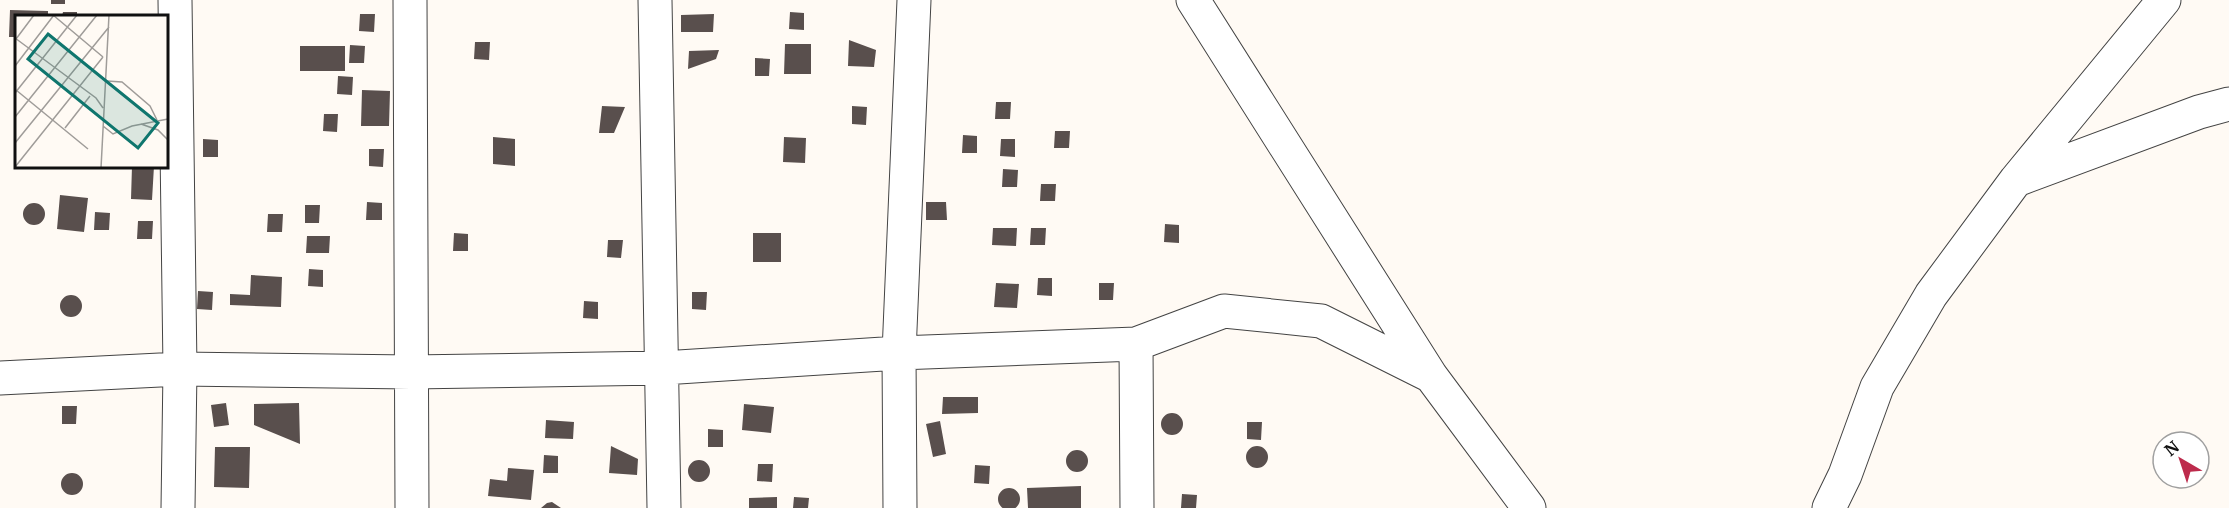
<svg xmlns="http://www.w3.org/2000/svg" width="2229" height="508" viewBox="0 0 2229 508" font-family="Merriweather,serif">
  <rect width="100%" height="100%" fill="#fffaf4"/>
  <path fill="#594f4d" d="M51,0H65V4H51Z
    M10,10L48,11V16H16V37H9Z
    M63,12H77V16H62Z
    M790,12L804,13V30L789,29Z
    M360,14H375L374,32L359,31Z
    M714,14L713,32H681V15Z
    M849,40L876,50L874,67L848,66Z
    M475,42H490L489,60L474,59Z
    M785,44H811V74H784Z
    M350,45L365,46L364,63H349Z
    M300,46H345V71H300Z
    M719,50L716,59L688,69L689,51Z
    M755,58L770,59L769,76H755Z
    M338,76L353,77L352,95L337,94Z
    M362,90L390,91L389,126H361Z
    M996,102H1011L1010,119H995Z
    M602,106L625,107L614,133H599Z
    M852,106L867,107L866,125L852,124Z
    M324,114H338L337,132L323,131Z
    M1055,131H1070L1069,148H1054Z
    M963,135L977,136V153H962Z
    M493,137L515,139V166L493,164Z
    M784,137L806,138L805,163L783,162Z
    M203,139L218,140V157H203Z
    M1001,139H1015V157L1000,156Z
    M369,149H384L383,167L369,166Z
    M132,166H154L152,200L131,199Z
    M1003,169L1018,170L1017,187H1002Z
    M1041,184H1056L1055,201H1040Z
    M60,195L88,198L84,232L57,229Z
    M367,202L382,203V220H366Z
    M926,202H946L947,220H926Z
    M23 214a11 11 0 1 1 22 0a11 11 0 1 1-22 0Z
    M305,205H320L319,223H305Z
    M95,212L110,213L109,230H94Z
    M268,214H283L282,232H267Z
    M138,221H153L152,239H137Z
    M1165,224L1179,225V243L1164,242Z
    M993,228H1017L1016,246L992,245Z
    M1031,228H1046L1045,245H1030Z
    M454,233L468,234V251H453Z
    M753,233H781V262H753Z
    M307,236H330L329,253H306Z
    M608,240H623L621,258L607,257Z
    M309,269L323,270V287L308,286Z
    M251,275L282,277L281,307L230,305V294L250,295Z
    M1038,278H1052V296L1037,295Z
    M996,283L1019,284L1017,308L994,307Z
    M1099,283H1114L1113,300H1099Z
    M198,291L213,292L212,310L197,309Z
    M692,292H707L706,310L692,309Z
    M60 306a11 11 0 1 1 22 0a11 11 0 1 1-22 0Z
    M584,301L598,302V319L583,318Z
    M943,397H978V413L942,414Z
    M226,403L229,425L214,427L211,405Z
    M299,403L300,444L254,425V404Z
    M744,404L774,407L771,433L742,430Z
    M62,406H77L76,424H62Z
    M1161 424a11 11 0 1 1 22 0a11 11 0 1 1-22 0Z
    M546,420L574,422L573,439L545,438Z
    M940,421L946,454L933,457L926,424Z
    M1247,422H1262L1261,440L1247,439Z
    M708,429L723,430V447H708Z
    M1246 457a11 11 0 1 1 22 0a11 11 0 1 1-22 0Z
    M611,446L638,459L637,475L609,473Z
    M215,447H250L249,488L214,487Z
    M1066 461a11 11 0 1 1 22 0a11 11 0 1 1-22 0Z
    M544,455L558,456V473H543Z
    M688 471a11 11 0 1 1 22 0a11 11 0 1 1-22 0Z
    M758,464H773L772,482L757,481Z
    M975,465L990,466L989,484L974,483Z
    M508,468L534,470L531,500L488,496L490,479L507,481Z
    M61 484a11 11 0 1 1 22 0a11 11 0 1 1-22 0Z
    M1081,486V508H1028L1027,488Z
    M998 499a11 11 0 1 1 22 0a11 11 0 1 1-22 0Z
    M1182,494L1197,495L1196,508H1181Z
    M777,497V508H749V498Z
    M794,497L809,498L808,508H793Z
    M552,502L561,508H541L547,503Z"/>
  <g fill="none" stroke-linecap="round" stroke-linejoin="round">
    <defs>
      <path id="minor" d="M175,0L180,369L178,508
        M410,0L412,508
        M655,0L664,508
        M1193,0L1431,376L1529,508
        M2019,179L2199,112L2229,104
        M1136,344L1137,508
        M0,378L180,369L411,372L663,368L899,353L1136,344L1224,311L1321,321L1431,376
        M900,508L899,353L914,0
        M1829,508L1845,475L1877,387L1931,295L2016,180L2164,0"/>
    </defs>
    <use href="#minor" stroke="#434343" stroke-width="35"/>
    <use href="#minor" stroke="#fff" stroke-width="33"/>
  </g>
  <g transform="translate(15 15)">
    <rect width="153" height="153" fill="#fffaf4"/>
    <path fill="none" stroke="#9f9c99" stroke-width="1.5" d="M38,0L88,42M0,23L81,83L88,93M1,24L19,0M0,51L39,0M92,66L107,67L135,91L142,105M1,75L73,134M0,78L62,0M0,102L82,0M126,109L143,115L153,125M88,111L98,119L117,111L153,104M50,113L75,81M0,128L94,12M0,152L88,42M86,153L94,0"/>
    <path fill="#0f766e" fill-opacity="0.15" stroke="#0f766e" stroke-width="3" d="M33,19L143,108L123,133L13,44Z"/>
    <rect width="153" height="153" fill="none" stroke="#101010" stroke-width="3"/>
  </g>
  <g transform="translate(2181 460) rotate(321)"><circle r="28" fill="#ffffff" stroke="#9f9f9f" stroke-width="1.5"/>
  <path d="M0-4.5L10 22L0 15L-10 22Z" fill="#bd2b4c"/>
  <text y="-9" font-size="16" font-weight="bold" text-anchor="middle" fill="#101010">N</text>
  </g>
</svg>
